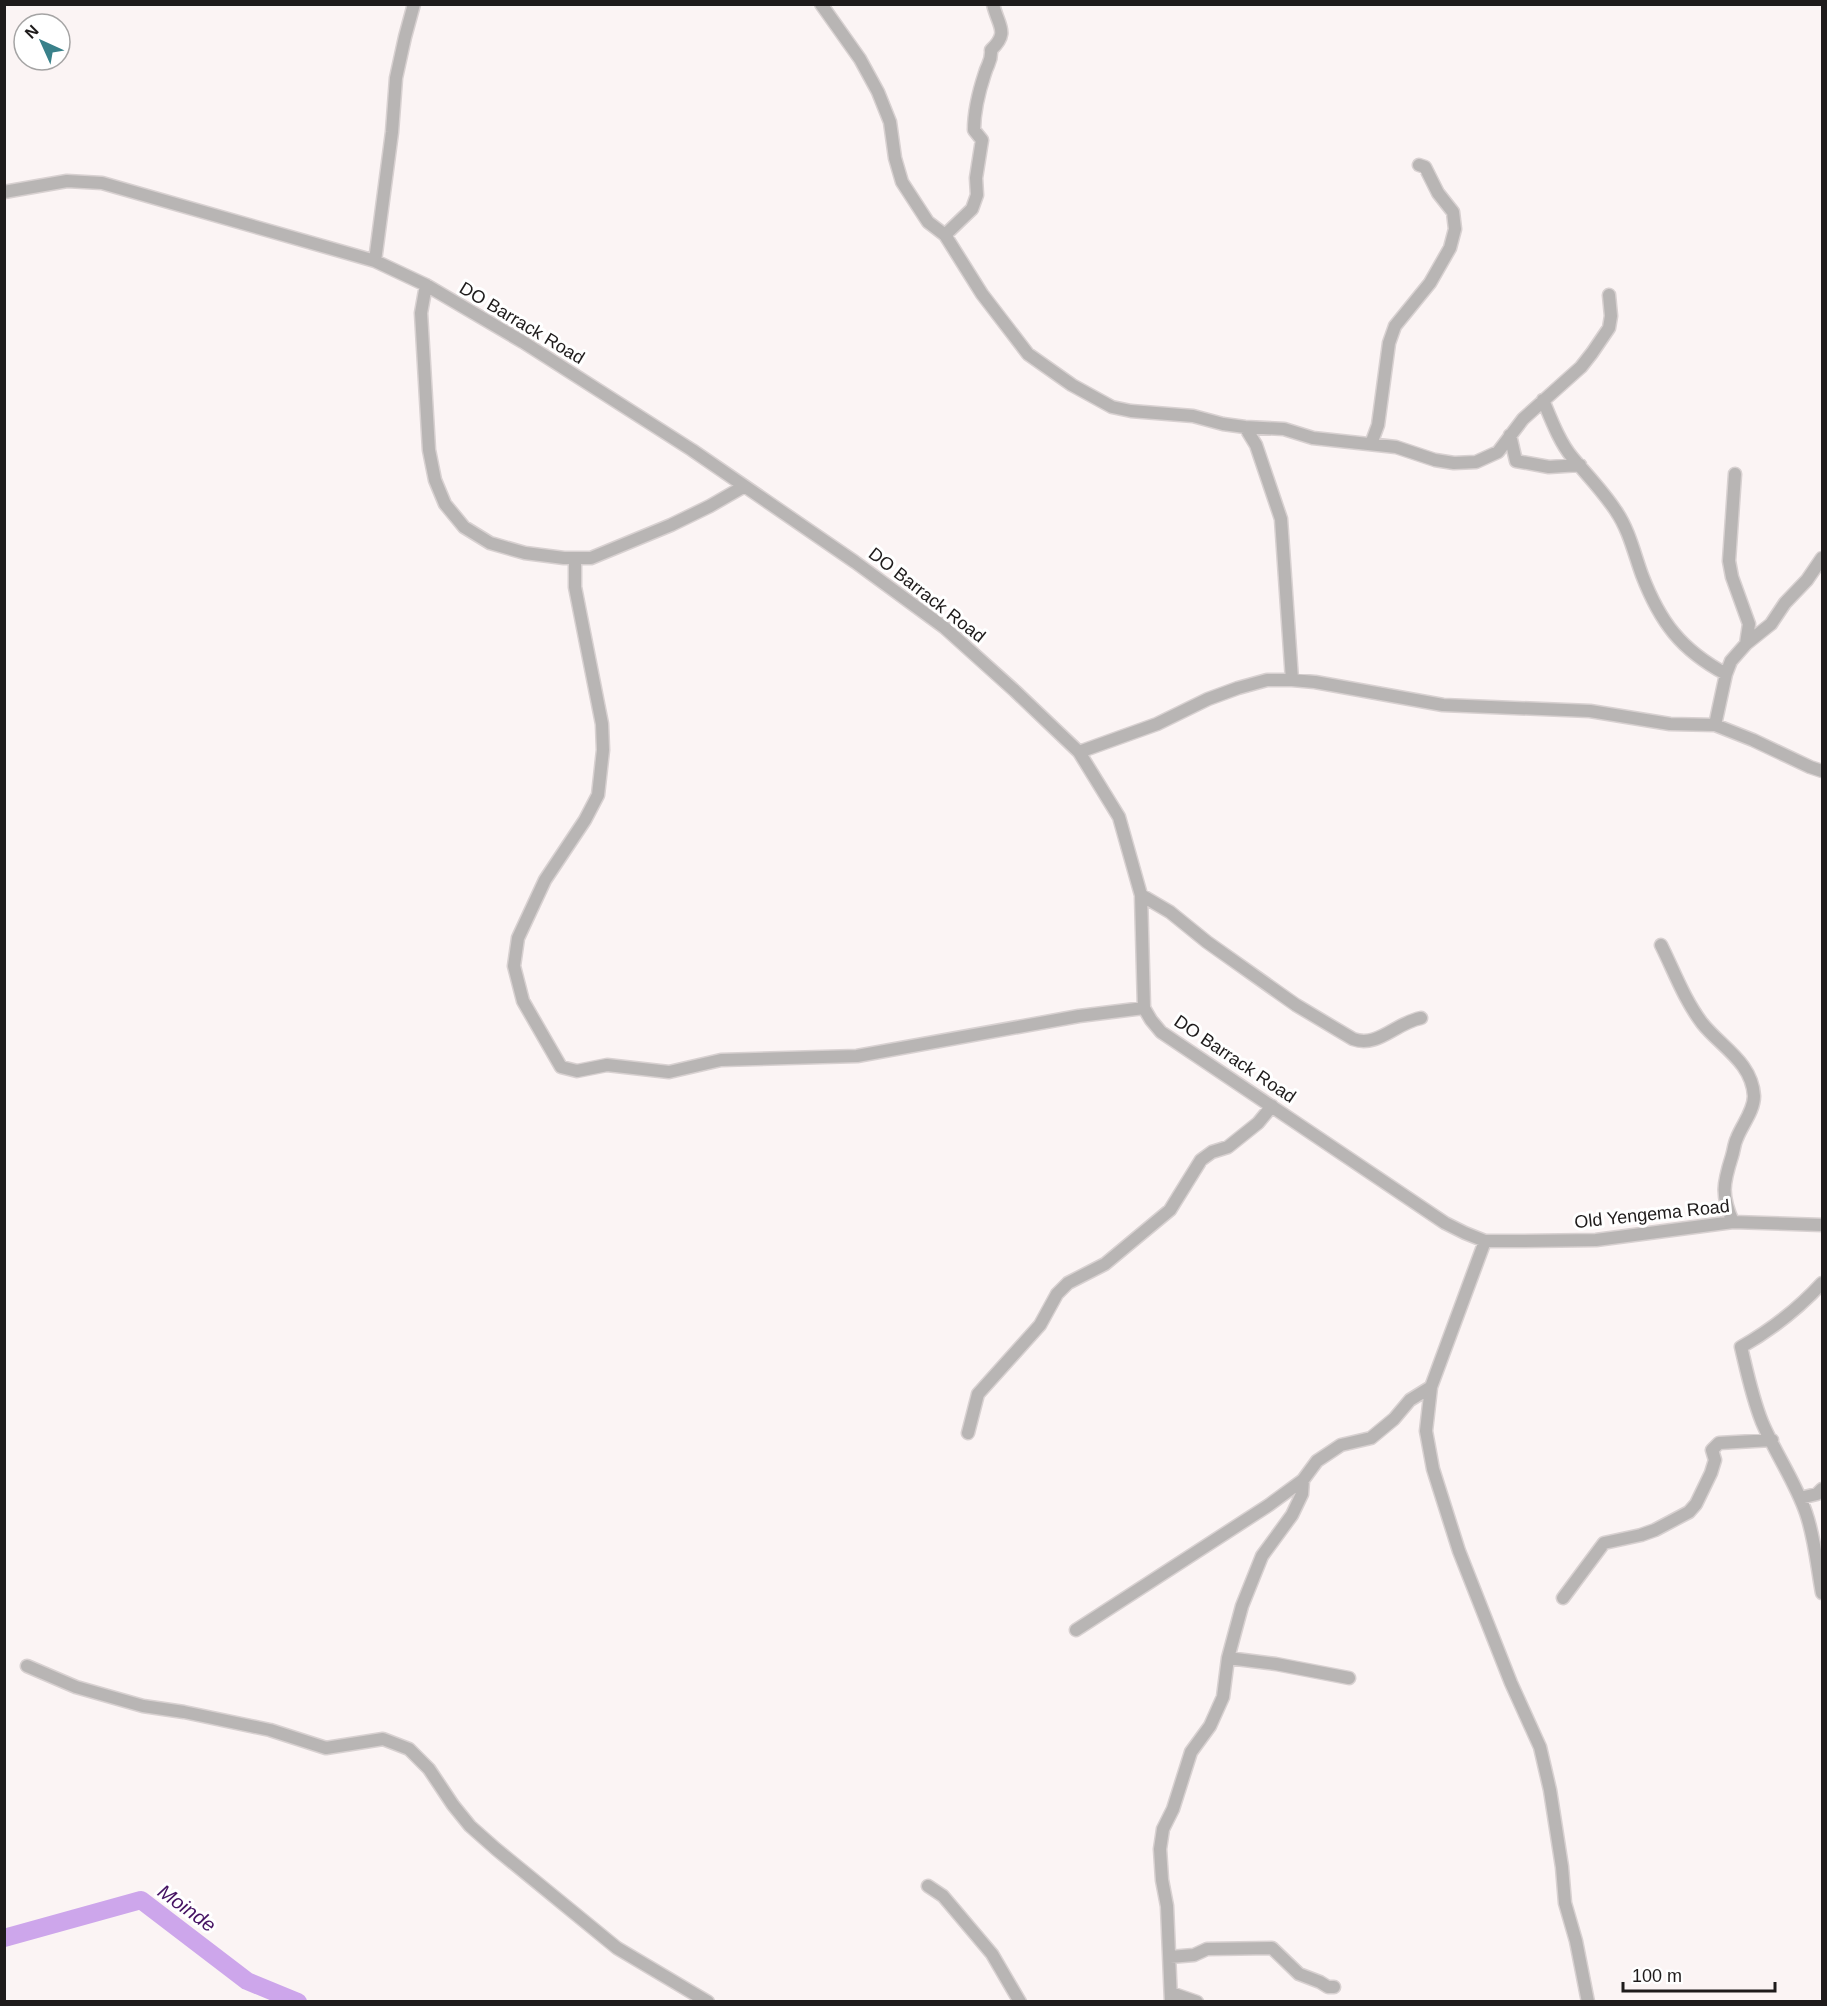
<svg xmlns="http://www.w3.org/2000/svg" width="1827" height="2006" viewBox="0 0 1827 2006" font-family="Helvetica,sans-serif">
  <rect width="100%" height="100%" fill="#fbf4f4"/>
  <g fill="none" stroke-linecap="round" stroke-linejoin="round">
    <path stroke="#cda6eb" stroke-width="18" d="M4,1938L141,1900L247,1981L298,2002"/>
    <defs>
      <path id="minor" d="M414,4L405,37L396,78L392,132L375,261L426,285L523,342L692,450L855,562L945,628L1015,691L1079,752L1119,817L1141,895L1144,1008L1151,1020L1161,1032L1445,1223L1465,1233L1485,1241H1524L1596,1240L1733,1222L1822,1225
        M821,4L860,59L878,92L890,122L895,158L902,182L928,222L945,235L982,294L1028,354L1072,385L1112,407L1131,411L1193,416L1223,424L1245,427L1284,429L1313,438L1396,447L1435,460L1454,463L1476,462L1498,452L1523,419L1581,367L1592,353L1609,328L1611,316L1609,295
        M4,192L67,181L102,183L375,261
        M945,235L972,209L977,195L976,178L982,140L974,130C974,111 979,91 985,73C988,63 992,61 991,50C1010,32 998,26 993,4
        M426,285L421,313L429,450L435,480L445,504L464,527L490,543L525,553L564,558H591L671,525L710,506L743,487
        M1543,400C1551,419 1559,441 1572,457C1587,475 1603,491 1616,511C1629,530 1634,553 1642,575C1660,622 1681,650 1726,674
        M1245,427L1256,445L1281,519L1292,680
        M1510,435L1516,461L1549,467L1580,465
        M1371,444L1378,425L1389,343L1395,326L1430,283L1450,248L1455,229L1453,212L1438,193L1425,167L1419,165
        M575,559V587L602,724L603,750L598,795L585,820L545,880L518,938L514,966L523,1001L561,1067L577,1071L607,1065L669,1072L721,1060L857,1056L1079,1016L1144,1008
        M1746,644L1771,624L1785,603L1807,580L1822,558
        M1715,725L1726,674L1731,661L1746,644L1749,624L1732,577L1729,561L1735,474
        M1079,752L1157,724L1208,699L1238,688L1267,680H1292L1315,682L1443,705L1590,711L1670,724L1715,725L1753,740L1810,767L1822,771
        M1141,895L1170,912L1207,942L1296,1005L1353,1039C1378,1048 1395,1023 1421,1018
        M1661,945C1674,971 1684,999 1702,1023C1721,1047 1752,1062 1754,1096C1754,1111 1742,1125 1737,1138C1734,1144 1734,1150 1732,1156C1723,1184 1721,1195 1733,1222
        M1485,1241L1431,1387L1426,1431L1433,1469L1459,1551L1511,1683L1540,1747L1550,1790L1562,1867L1565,1903L1576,1941L1588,2002
        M1822,1283C1799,1308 1771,1330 1741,1347C1747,1372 1752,1397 1762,1422C1775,1453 1795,1481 1806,1513C1815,1539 1817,1566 1822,1593
        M968,1433L978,1394L1040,1325L1057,1294L1068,1283L1105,1264L1170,1210L1201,1160L1212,1152L1228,1147L1258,1123L1272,1106
        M1800,1498L1817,1494L1822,1489
        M1563,1598L1604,1543L1641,1535L1655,1530L1689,1512L1696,1504L1711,1473L1715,1460L1712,1450L1719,1443L1772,1440
        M1076,1630L1269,1505L1303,1480L1317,1461L1341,1445L1371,1438L1394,1419L1410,1400L1431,1387
        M1228,1658L1276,1664L1349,1678
        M27,1666L76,1687L143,1706L184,1712L270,1730L326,1748L383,1739L409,1749L429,1769L453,1805L470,1826L496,1849L617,1948L708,2002
        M928,1886L943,1896L992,1954L1020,2002
        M1170,1957L1194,1955L1207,1949L1272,1948L1299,1974L1320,1982L1328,1987H1334
        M1171,1993L1197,2002
        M1171,2002L1167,1906L1162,1880L1160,1849L1163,1829L1173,1809L1191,1752L1210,1726L1223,1697L1228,1658L1242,1606L1262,1556L1292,1515L1302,1494L1303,1480"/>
    </defs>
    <use href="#minor" stroke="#d8d1d1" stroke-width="15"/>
    <use href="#minor" stroke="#b8b5b4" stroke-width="12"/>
  </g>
  <g text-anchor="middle" stroke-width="6" stroke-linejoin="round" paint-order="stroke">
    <g font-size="18" fill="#1e1b1b" stroke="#fff">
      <text transform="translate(522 323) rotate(31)" y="6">DO Barrack Road</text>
      <text transform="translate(927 595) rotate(38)" y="6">DO Barrack Road</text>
      <text transform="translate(1235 1059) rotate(34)" y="6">DO Barrack Road</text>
      <text transform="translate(1652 1214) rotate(-6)" y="6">Old Yengema Road</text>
    </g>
    <g font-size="20" font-style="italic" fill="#451262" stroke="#fff">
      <text transform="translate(187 1908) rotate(36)" y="7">Moinde</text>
    </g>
  </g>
  <rect width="1827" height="2006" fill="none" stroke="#1e1b1b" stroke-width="12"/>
  <g transform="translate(42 42) rotate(315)"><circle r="28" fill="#ffffff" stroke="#a5a4a4" stroke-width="1.5"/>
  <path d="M0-4.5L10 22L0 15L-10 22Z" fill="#39818a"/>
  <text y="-9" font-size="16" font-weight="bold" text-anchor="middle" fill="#1e1b1b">N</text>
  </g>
  <path d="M1623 1982v9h152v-9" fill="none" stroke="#1e1b1b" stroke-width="3"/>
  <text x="1632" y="1982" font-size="18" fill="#1e1b1b" stroke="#ffffff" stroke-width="4.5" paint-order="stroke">100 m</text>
</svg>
